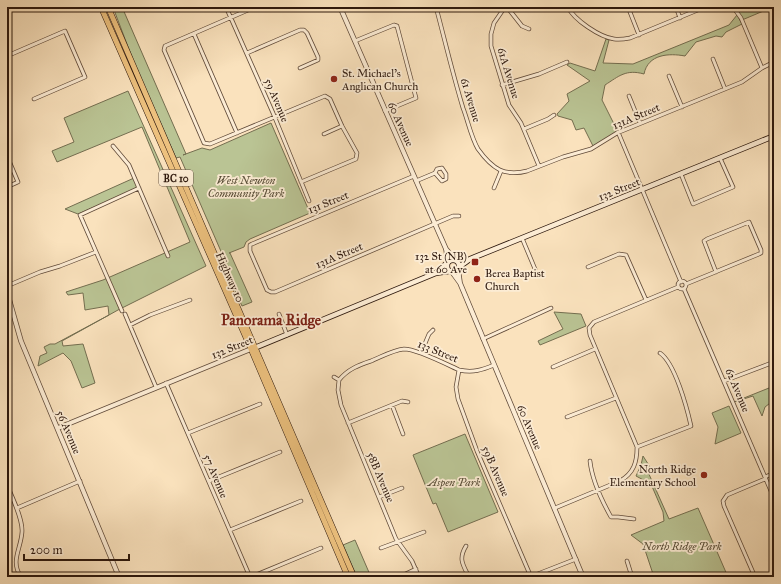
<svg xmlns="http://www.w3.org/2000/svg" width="781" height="584" viewBox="0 0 781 584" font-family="'IM FELL Great Primer',serif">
  <rect width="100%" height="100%" fill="#fae2bd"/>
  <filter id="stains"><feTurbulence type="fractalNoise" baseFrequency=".005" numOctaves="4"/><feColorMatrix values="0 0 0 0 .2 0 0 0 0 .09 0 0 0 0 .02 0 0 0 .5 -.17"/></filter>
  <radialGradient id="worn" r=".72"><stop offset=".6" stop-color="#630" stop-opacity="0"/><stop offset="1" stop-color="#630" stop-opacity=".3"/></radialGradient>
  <path fill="#bac494" stroke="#746e50" d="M116,7H122L186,154L183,155L202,148L210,150L271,123L310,213L250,239L246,242L244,247L229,253H230L252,302L242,306L220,258L223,256L180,157L176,158L135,65L114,10L117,9Z
    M734,7H773L742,20Z
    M737,15L742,24L726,32L722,37L716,36L696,42L685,56C669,53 648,54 644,74C626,69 619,76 605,85L602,100L618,132L593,146L584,128L576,130L572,120L558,116L557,114L569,101L567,94L590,81L567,65L570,63L595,71L606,39L609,40L603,63L633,64L729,25Z
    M128,91L206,266L118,310L62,341L63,346L83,344L95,383L82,388L71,361L63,353L38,366L40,356L47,353L44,347L50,344H55L109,315L108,306L85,310L83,293L68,295L66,292L103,280L190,242L142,127L57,162L52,151L74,142L64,118Z
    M134,178L138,188L134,190L78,214L65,209Z
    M554,312L581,314L586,326L540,345L538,341L563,329Z
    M774,386V400L765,407L762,416L753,396L734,402Z
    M729,406L741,433L715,444L718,427L712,413Z
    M465,434L498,512L448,532L436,503L433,504L413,455Z
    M643,456L652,470L648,472L669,519L698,508L728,577H654L643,544L631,535L664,521L663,512L651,484L636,476L641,465Z
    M355,540L371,577H357L343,545Z"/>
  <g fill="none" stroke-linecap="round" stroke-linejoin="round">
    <defs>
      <path id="minor" d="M226,7L273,113L309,201
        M255,7L165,46L164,50L204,143L210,144L325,96L330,99L342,126L357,153L356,159L301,182
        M436,7C445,41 453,75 463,108C468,121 471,137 478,149C483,156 492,166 500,170C508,174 520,173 527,171L563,157L591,149L617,133L742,82L762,68L774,62
        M505,7L494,23L491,34V46L509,105L521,123L539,166
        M507,7L522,26L529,29
        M568,7C574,20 600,37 614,39C620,40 625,39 630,38L705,7
        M628,7L639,35
        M676,7L680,18
        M733,7L741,18L762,68
        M194,34L237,133
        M355,41L394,25L397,26L416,98L385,111
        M247,53L300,30H304L307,33L318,57V60L300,68
        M7,56L65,31L85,77L34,99
        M713,59L725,89
        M669,76L682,107
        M502,85L539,74L567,62
        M629,96L640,123
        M524,129L548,119L554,115
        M618,132L681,282
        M324,134L342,126
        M113,146L129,165L168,256
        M7,156L18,182L7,187
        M681,174L693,204L733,187L720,158
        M414,176L252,244L250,245V251L267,290L271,292H275L453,216H459
        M416,181L435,173L437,169L442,168L446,174V179L442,181L435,173
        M494,188L501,171
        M522,238L535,269
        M588,267L619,254L626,255L646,300
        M678 285a4 4 0 1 1 8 0a4 4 0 1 1-8 0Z
        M686,284L713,273L720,270L759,254L761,253V250L749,222L707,239L704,241L716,272
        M7,286L40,272L60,266L96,252
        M684,289L774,498
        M122,311L80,215L139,188
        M125,314L156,387
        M279,314L287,335
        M130,325L150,315L190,300
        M483,339L551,308
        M421,353L429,334L433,330
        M553,367L595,349
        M459,370L456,387L458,399L477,451L531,577
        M334,377L339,380C348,369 359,365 371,361C381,357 393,350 404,349C417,349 446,364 459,370C473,373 482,370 494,365
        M339,380L338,390L341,405L396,539L412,561L419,577
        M724,381L774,362
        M166,383L250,577
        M392,405L403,434
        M567,417L616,398
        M348,423L402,401L408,402
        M188,433L260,404
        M637,447L691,426C687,408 675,363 660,353
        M590,461C592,480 602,501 611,517H618L634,519
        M765,477L774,473
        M209,481L280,452
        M7,485C12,497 23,519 22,532C21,549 10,561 21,577
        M379,497L402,488
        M17,508L80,481
        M555,508L620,481C634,473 637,462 637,447L590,335L589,328L594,322L678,287
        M230,530L301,501
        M466,546C458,559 463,565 469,577
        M381,548L424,532
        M627,561L632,577
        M251,577L321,548
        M399,577L416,569
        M530,577L576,559
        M755,577L724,506L723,501L727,495L765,479"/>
      <path id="tertiary" d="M340,7L446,249L448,262
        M446,249L455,260
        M458,269L460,283
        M452,272L460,283L583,577
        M7,292L21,341L119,577
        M58,428L251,349"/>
      <path id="secondary" d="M447 266a6 6 0 1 1 12 0a6 6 0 1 1-12 0Z
        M459,267L470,259L774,136
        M436,273L447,263
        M252,349L436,273L450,271"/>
      <path id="trunk" d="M101,7L251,349L348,577
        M108,7L354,577"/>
    </defs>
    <use href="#minor" stroke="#604a39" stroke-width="4.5"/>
    <use href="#tertiary" stroke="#604a39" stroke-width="5.5"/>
    <use href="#secondary" stroke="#2d180d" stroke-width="6"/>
    <use href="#trunk" stroke="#2d180d" stroke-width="6"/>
    <use href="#minor" stroke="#fcecd4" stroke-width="3"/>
    <use href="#tertiary" stroke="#fcecd4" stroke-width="4"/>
    <use href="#secondary" stroke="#fcecd4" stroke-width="4.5"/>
    <use href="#trunk" stroke="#edc17e" stroke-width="5"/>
  </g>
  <g fill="#8f2418" stroke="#fcecd4" stroke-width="1.5">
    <circle cx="334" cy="79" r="4"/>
    <rect x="471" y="258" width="8" height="8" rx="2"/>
    <circle cx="477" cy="279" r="4"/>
    <circle cx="704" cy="475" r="4"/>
  </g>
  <g text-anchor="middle" stroke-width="3.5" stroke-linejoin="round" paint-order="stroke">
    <rect fill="#fcecd4" stroke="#6b5849" stroke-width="1" x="159" y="170" width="34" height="16" rx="3"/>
    <g font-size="10" font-weight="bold" fill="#2d180d">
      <text x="176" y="182">BC 10</text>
    </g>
    <g font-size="11" fill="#2d180d" stroke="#fcecd4" text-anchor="start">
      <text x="342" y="77">St. Michael's<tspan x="342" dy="13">Anglican Church</tspan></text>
      <text x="467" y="260" text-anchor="end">132 St (NB)<tspan x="467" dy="13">at 60 Ave</tspan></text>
      <text x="485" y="277">Berea Baptist<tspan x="485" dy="13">Church</tspan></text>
      <text x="696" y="473" text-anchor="end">North Ridge<tspan x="696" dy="13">Elementary School</tspan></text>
    </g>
    <g font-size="11" fill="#2d180d" stroke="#fcecd4">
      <text transform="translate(509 73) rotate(73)" y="4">61A Avenue</text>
      <text transform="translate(277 100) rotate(67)" y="4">59 Avenue</text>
      <text transform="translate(471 100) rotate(73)" y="4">61 Avenue</text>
      <text transform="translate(636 116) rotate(-23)" y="4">131A Street</text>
      <text transform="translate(401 124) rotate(66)" y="4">60 Avenue</text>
      <text transform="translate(619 189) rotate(-22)" y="4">132 Street</text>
      <text transform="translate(328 202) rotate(-22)" y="4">131 Street</text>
      <text transform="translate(339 255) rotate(-23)" y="4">131A Street</text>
      <text transform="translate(230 277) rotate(66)" y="4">Highway 10</text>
      <text transform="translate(232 347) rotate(-22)" y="4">132 Street</text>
      <text transform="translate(438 351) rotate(22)" y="4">133 Street</text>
      <text transform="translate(738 390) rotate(67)" y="4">62 Avenue</text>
      <text transform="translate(530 427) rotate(67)" y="4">60 Avenue</text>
      <text transform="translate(69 432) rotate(67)" y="4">56 Avenue</text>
      <text transform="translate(496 471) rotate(67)" y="4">59B Avenue</text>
      <text transform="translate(216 476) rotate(67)" y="4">57 Avenue</text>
      <text transform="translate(381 477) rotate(67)" y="4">58B Avenue</text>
    </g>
    <g font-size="11" font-style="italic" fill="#574c36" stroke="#fcecd4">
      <text x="246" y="184">West Newton<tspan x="246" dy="13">Community Park</tspan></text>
      <text x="454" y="486">Aspen Park</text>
      <text x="682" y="550">North Ridge Park</text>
    </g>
    <g font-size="15" font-weight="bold" fill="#7a1f14" stroke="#fcecd4">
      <text x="271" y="325">Panorama Ridge</text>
    </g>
  </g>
  <rect width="781" height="584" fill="none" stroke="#fae2bd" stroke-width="24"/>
  <rect x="8" y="8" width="765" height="568" fill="none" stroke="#2d180d" stroke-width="2"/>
  <rect x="12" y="12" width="757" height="560" fill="none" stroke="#2d180d"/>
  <path d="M24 554v6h105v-6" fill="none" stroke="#2d180d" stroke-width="2"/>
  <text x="30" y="554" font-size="12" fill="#2d180d" stroke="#fcecd4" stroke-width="3" paint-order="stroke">200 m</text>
  <rect width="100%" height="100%" filter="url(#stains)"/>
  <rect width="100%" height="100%" fill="url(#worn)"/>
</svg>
